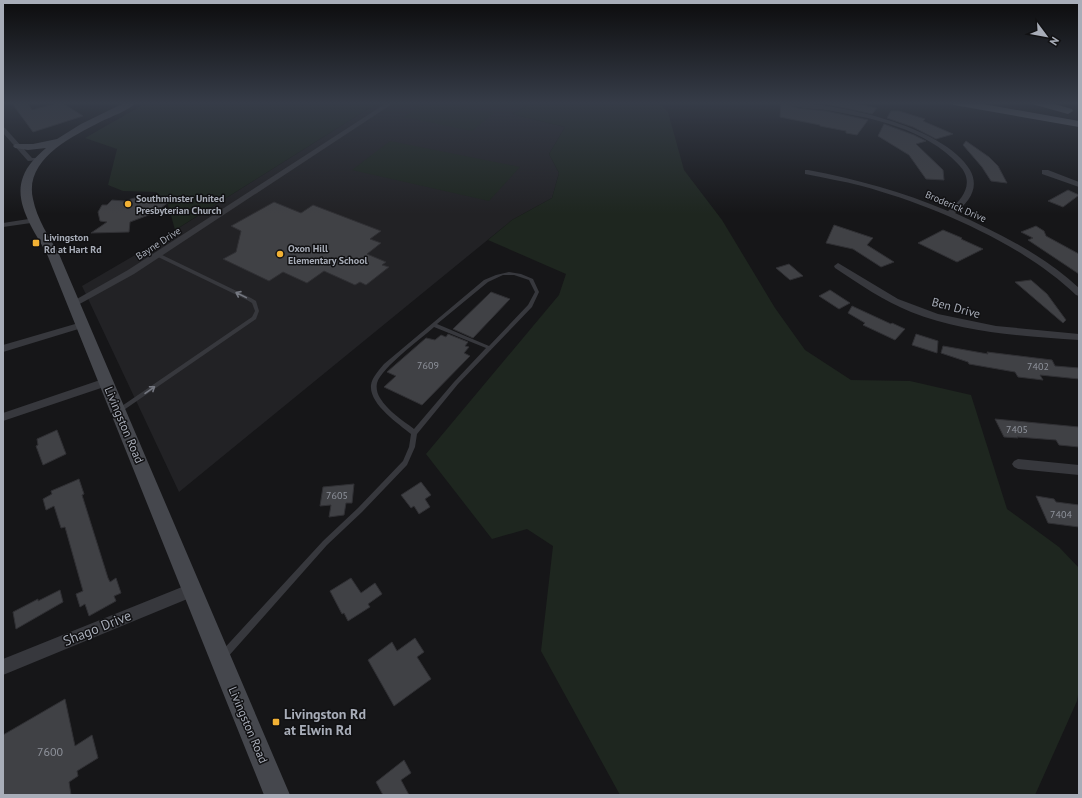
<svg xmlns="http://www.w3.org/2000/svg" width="1082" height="798" viewBox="0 0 1082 798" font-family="'PT Sans',sans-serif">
  <rect width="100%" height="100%" fill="#161618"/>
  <path fill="#222225" d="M379,102H533L512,114L565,127L549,154L559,173L552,198L512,220L179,492L82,286L142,251Z"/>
  <path fill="#1e261f" d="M148,102H379L175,230L167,201L156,192L123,191L108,185L117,149L85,138Z
    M424,102H438L494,113L472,131L404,117Z
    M533,102H658L668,112L684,170L722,220L775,308L805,350L851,380L910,381L971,395L1007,509L1059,547L1079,568V689L1077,701L1035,795H620L541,651L553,546L527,529L492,539L426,454L559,295L566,274L488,240L512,220L552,198L559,173L549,154L565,127L512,114Z
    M390,141L520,167L489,201L352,170Z"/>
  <path fill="#404145" stroke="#303034" d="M11,102H27L32,110L61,102L83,116L33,132Z
    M781,102L798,108L826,111L868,120L857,135L846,133V131L820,126V125L780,117Z
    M809,102H848L877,108L872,114L830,105Z
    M891,111H899L925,119L923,121L953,134L936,139L913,127L887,118Z
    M884,124L914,135L926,141L916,144L943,170L944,180L926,179L909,155L878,136Z
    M966,141L989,157L998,166L1007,183L991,181L982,167L963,145Z
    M1068,190L1079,195L1063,207L1048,201Z
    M138,197L154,201L173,199L154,213L130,222L129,232L91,233L107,222L100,221L98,212L102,205H107L112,200L124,201Z
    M274,202L301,213L313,205L381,231L370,239L381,243L367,254L386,262L382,265L389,267L366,285L360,282L355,285L324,271L307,283L283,272L269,281L223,259L236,252L241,231L231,226Z
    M834,225L873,238L867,245L894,262L881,267L853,249L826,243Z
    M1036,226L1044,231L1046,236L1079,254V274L1028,240L1033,238L1021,232Z
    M943,230L962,238L961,239L983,249L957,262L918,243Z
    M789,264L803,276L790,280L776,268Z
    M1031,280L1047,294L1066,320L1063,323L1015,282Z
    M830,290L850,303L839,309L819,296Z
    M491,292L510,299L473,338L453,329Z
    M852,306L891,324L892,323L905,329L895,340L863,325L865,323L848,313Z
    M448,334L468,342L465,346L469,347L464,353L470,356L422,405L384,387L396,376L387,372L426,338L435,340L441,335L446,337Z
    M916,334L938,341L937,353L912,345Z
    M943,346L988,354L987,352L1052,360L1055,366L1079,368V379L1040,375L1043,380L1018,377L1015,372L969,364L968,362L941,353Z
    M995,419L1079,427V447L1059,445L1056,440L1017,437L1018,438L1004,437Z
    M57,430L66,454L43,465L36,446L38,445L37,439Z
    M79,479L84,494L82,495L108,578L110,582L116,578L121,593L114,596L116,601L89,616L85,604L80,607L76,594L83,591L65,527L61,528L54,506L46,510L43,499L52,494L51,491Z
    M421,482L431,495L425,499L430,507L419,514L414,506L411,508L401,495Z
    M354,484L352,503H346L344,515L329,517L331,505L320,506L323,487Z
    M1036,496L1054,499L1056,502L1079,505V527L1048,523Z
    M351,578L361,593L375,583L382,594L368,604L370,607L348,621L344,613L342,614L330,591Z
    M60,590L63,602L16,629L13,612L38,599V601Z
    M415,638L424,652L417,657L431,679L394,706L368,660L392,642L397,651Z
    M65,699L75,746L92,735L98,758L77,771L78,776L69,782L71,795H3V735Z
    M404,760L411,773L401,780L409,795H383L376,782Z"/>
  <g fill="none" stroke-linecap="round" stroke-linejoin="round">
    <path fill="#37383d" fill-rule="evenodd" d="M156,254H160L251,298L256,301L259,311L256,319L118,414H116L115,412L116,410L252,317L255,311L252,303L247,300L156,256Z
      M509,272L521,274L533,279L539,292L532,307L458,384L417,434L415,447L407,465L362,512L327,545L226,659L223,660L220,659L219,656L220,653L323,541L358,508L403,461L409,447L411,434C398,423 369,404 371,385C372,377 380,369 384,364L484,280L496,275ZM503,275H514L529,280L535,292L528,305L489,346L437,324L488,282ZM434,327L486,348L454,382L414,429C402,420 388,411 380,398C377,393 376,388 377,383C382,367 421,339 434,327Z"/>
    <path fill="#37383d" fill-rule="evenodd" d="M388,102H395L134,274L76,306L73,307L68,304L128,270Z
      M784,102C832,102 944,125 970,170C980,188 969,202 955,213C998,233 1044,255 1079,288V296L1076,295C1023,244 932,205 862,186C843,181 824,178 805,174V170H808C856,179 903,192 948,211C964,198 975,182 959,165C925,128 873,118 826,110C815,109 792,108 784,102Z
      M3,127L5,128L32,158H41V160L28,161L3,133Z
      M1042,170H1048L1079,182V187L1042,174Z
      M35,218L39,220L38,222L3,227V223Z
      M838,263L898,299L938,314L996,326L1079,334V340C1023,336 964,333 911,312C884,301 859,284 835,268L834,266Z
      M82,322L87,325L85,327L3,352V345Z
      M106,378L110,379L111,382L110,385L3,421V413Z
      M1018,459L1079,465V475L1018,469L1014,467L1012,464L1014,461Z
      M192,583L197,585L199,590L197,595L3,675V659Z"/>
    <path fill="#45474d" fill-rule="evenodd" d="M126,102H137C130,110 110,117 100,122C71,137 24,160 33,199C37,219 49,237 59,254L290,795H264L47,254C35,232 13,203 23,177C27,165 37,156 46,148L28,150L15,148L13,146L15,144H33L57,139L81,124Z"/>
    <path fill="#5b5e65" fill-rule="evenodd" d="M949,102H972L1079,121V127L954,105Z
      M1031,102H1048L1072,109L1073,111L1068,114L1032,104Z"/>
  </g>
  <defs><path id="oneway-shaft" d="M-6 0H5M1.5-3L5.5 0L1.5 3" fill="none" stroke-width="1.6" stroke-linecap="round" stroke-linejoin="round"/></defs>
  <g stroke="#757881">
    <use href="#oneway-shaft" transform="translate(241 295) rotate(-154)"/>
    <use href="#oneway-shaft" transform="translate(150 390) rotate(-35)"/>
  </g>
  <linearGradient id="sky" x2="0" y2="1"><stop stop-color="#0c0c0d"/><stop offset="0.48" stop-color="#363c48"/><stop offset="1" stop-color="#363c48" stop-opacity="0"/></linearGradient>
  <rect width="1082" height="214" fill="url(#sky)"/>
  <g fill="#f2b134" stroke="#111113" stroke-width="1.5">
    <circle cx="128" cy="204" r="4"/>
    <rect x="32" y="239" width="8" height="8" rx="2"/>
    <circle cx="280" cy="254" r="4"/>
    <rect x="272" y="718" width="8" height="8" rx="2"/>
  </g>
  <g text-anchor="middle" stroke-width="3" stroke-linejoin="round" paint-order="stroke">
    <g font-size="10" font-weight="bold" fill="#a8adb8" stroke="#111113" text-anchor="start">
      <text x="136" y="202">Southminster United<tspan x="136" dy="12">Presbyterian Church</tspan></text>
      <text x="44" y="241">Livingston<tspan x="44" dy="12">Rd at Hart Rd</tspan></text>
      <text x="288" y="252">Oxon Hill<tspan x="288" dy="12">Elementary School</tspan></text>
    </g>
    <g font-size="10" fill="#a8adb8" stroke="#111113">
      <text transform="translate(956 206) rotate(23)" y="4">Broderick Drive</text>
      <text transform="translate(158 243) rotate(-33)" y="4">Bayne Drive</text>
    </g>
    <g font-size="10" fill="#8e929b">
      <text x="428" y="369">7609</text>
      <text x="1038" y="370">7402</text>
      <text x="1017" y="433">7405</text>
      <text x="337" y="499">7605</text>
      <text x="1061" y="518">7404</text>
    </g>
    <g font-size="12" fill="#a8adb8" stroke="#111113">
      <text transform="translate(956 308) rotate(15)" y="4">Ben Drive</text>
      <text transform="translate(124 425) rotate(67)" y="4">Livingston Road</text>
      <text transform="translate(248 725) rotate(67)" y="4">Livingston Road</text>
    </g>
    <g font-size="12" fill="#8e929b">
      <text x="50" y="756">7600</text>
    </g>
    <g font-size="14" fill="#a8adb8" stroke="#111113">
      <text transform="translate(97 628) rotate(-22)" y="5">Shago Drive</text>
    </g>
    <g font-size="14" font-weight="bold" fill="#a8adb8" stroke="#111113" text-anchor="start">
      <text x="284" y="719">Livingston Rd<tspan x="284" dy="16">at Elwin Rd</tspan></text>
    </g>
  </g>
  <rect width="1082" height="798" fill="none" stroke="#a8adb8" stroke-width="8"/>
  <g transform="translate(1046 36) rotate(122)" stroke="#111113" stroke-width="3" paint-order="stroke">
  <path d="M0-3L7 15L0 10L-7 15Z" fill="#a8adb8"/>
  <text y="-6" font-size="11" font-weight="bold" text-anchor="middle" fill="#a8adb8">N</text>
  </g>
</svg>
